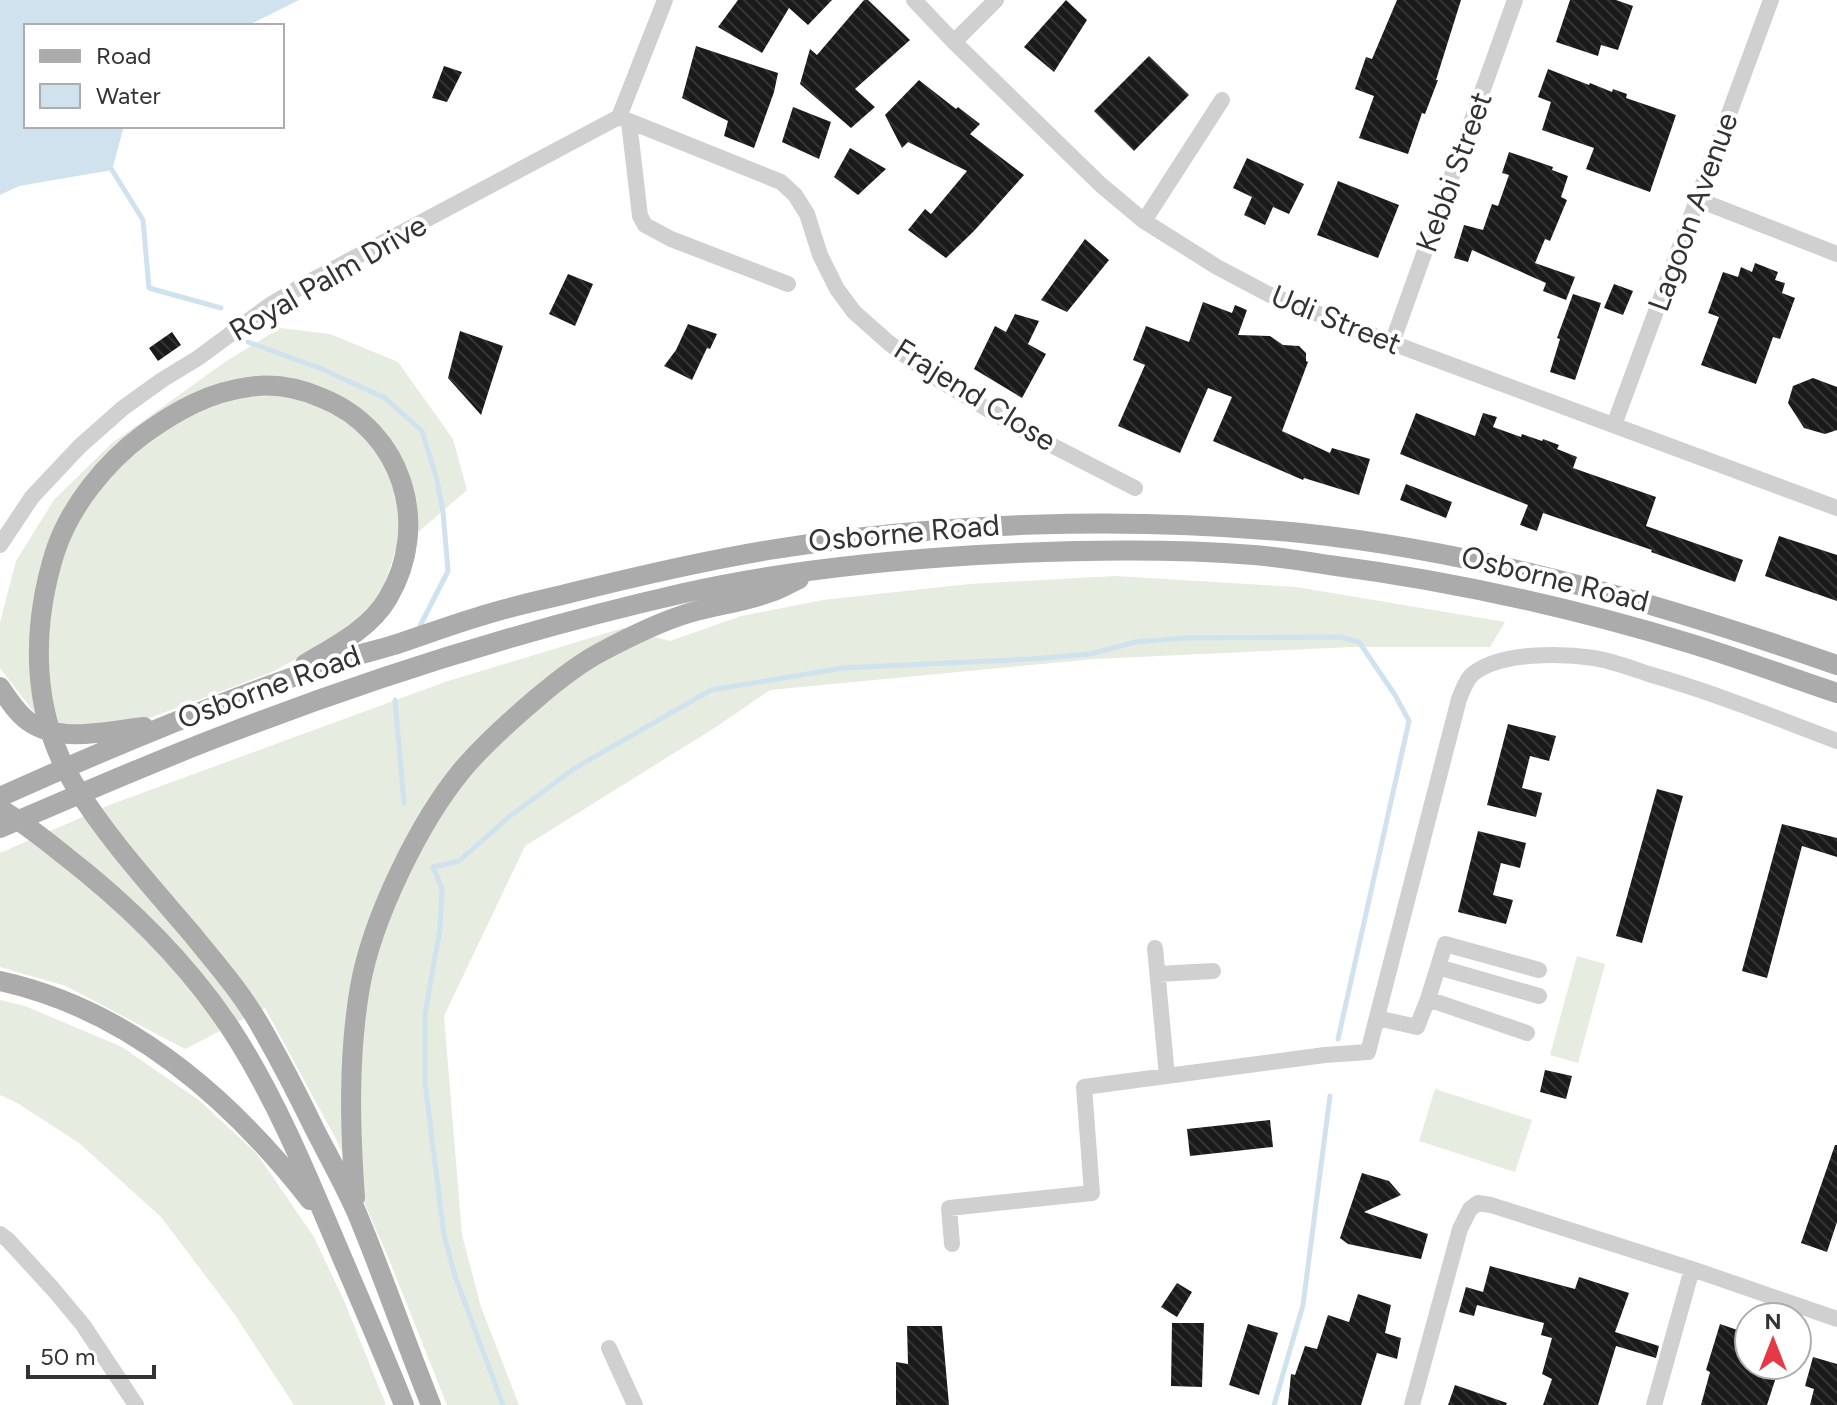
<svg xmlns="http://www.w3.org/2000/svg" width="1837" height="1405" viewBox="0 0 1837 1405" font-family="Figtree,sans-serif">
  <defs>
    <pattern id="building-back-hatch" width="6" height="6" patternUnits="userSpaceOnUse" patternTransform="scale(2)"><rect width="6" height="6" fill="#1a1a1a"/><path d="M-1 5l2 2M0 0l6 6M5-1l2 2" fill="none" stroke="#333"/></pattern>
  </defs>
  <rect width="100%" height="100%" fill="#fff"/>
  <path fill="#e6ecdf" d="M280,328L330,334L398,362L453,439L467,490L395,552L380,598L345,633L270,673L152,717L90,734L56,741L0,668V622L16,561L54,500L111,444L225,362Z
    M1115,576L1296,587L1505,622L1490,647H1352L1094,659L770,690L716,727L525,846L444,1016L462,1235L481,1307L519,1405H447L388,1257L338,1143L265,1008L185,1049L66,986L0,967V853L112,804L445,682L623,628L670,641L741,616L823,600L969,584Z
    M1577,956L1605,964L1578,1063L1550,1055Z
    M0,1000L25,1006L122,1047L200,1101L257,1154L314,1237L345,1303L386,1405H294L235,1315L161,1217L79,1143L19,1104L0,1095Z
    M1435,1089L1532,1120L1515,1172L1419,1141Z"/>
  <path fill="#cfe2ee" d="M0,0H299L247,26H26V126H124L112,170L19,186L0,195Z"/>
  <g fill="none" stroke-linecap="round" stroke-linejoin="round">
    <path stroke="#cfe2ee" stroke-width="5" d="M112,170L143,220L149,288L221,308
      M248,342L322,369L385,398L422,431L437,480L443,512L448,571L420,626
      M395,700L404,803
      M503,1405L455,1276L444,1235L425,1083V1014L440,929L442,888L433,867L459,861L510,816L575,768L711,690L843,668L1032,659L1090,654L1136,642L1185,638L1340,637L1359,642L1395,695L1409,721L1338,1039
      M1274,1405L1303,1305L1330,1096"/>
  </g>
  <path fill="url(#building-back-hatch)" d="M738,0H832L808,25L789,8L762,53L718,27Z
    M864,0H868L910,40L855,89L875,107L851,128L800,84L810,49L817,55Z
    M1066,0L1087,20L1054,72L1024,47Z
    M1397,0H1461L1436,80H1438L1425,114L1422,113L1408,154L1359,138L1374,96L1355,89L1366,57L1372,59Z
    M1570,0H1616L1633,6L1618,50L1601,45L1598,56L1556,42Z
    M696,46L778,73L774,92L754,148L724,136L728,121L682,98Z
    M1149,56L1189,95L1134,151L1094,111Z
    M444,66L462,72L447,102L432,98Z
    M1548,69L1589,85L1590,83L1612,92L1613,89L1627,94L1626,98L1676,115L1650,192L1586,169L1594,148L1542,130L1551,102L1538,97Z
    M919,80L956,109L958,107L980,124L970,134L1024,175L974,231L946,258L908,230L925,209L931,214L967,171L908,142L902,148L885,115Z
    M793,107L831,122L819,159L782,142Z
    M850,148L886,169L858,195L834,177Z
    M1509,152L1553,167L1552,170L1568,176L1561,197L1567,200L1550,241L1545,239L1535,263L1575,277L1566,300L1543,291L1546,283L1472,250L1468,262L1454,258L1464,225L1483,230L1492,204L1498,206L1509,175L1502,173Z
    M1247,158L1304,184L1289,214L1273,207L1265,225L1244,215L1252,197L1233,188Z
    M1338,181L1399,205L1378,258L1317,235Z
    M1085,239L1109,260L1067,312L1041,300Z
    M1755,263L1778,272L1775,280L1785,283L1782,293L1795,298L1780,339L1773,337L1756,384L1701,365L1719,317L1708,313L1723,272L1738,277L1741,267L1752,272Z
    M568,274L593,284L575,326L549,314Z
    M1614,284L1633,291L1623,315L1604,308Z
    M1573,294L1601,303L1575,380L1550,372L1560,339L1557,338Z
    M1203,302L1232,313L1235,305L1247,310L1238,335L1270,336L1283,345L1299,346L1306,353V361L1308,362L1282,431L1330,453L1332,448L1370,459L1359,495L1304,478L1303,480L1213,441L1232,397L1208,388L1180,453L1118,426L1145,365L1133,360L1146,326L1189,342Z
    M1015,314L1039,321L1028,344L1046,354L1022,398L974,369L995,326L1006,332Z
    M688,324L717,334L710,349L707,348L692,380L664,366L676,350Z
    M460,331L503,346L481,415L448,378Z
    M172,332L181,345L158,361L149,348Z
    M1813,378L1837,387V430L1825,434L1804,428L1788,403L1793,386Z
    M1416,413L1475,436L1483,413L1497,417L1493,427L1521,437L1522,434L1542,441L1543,439L1559,445L1557,449L1577,457L1573,468L1656,497L1646,526L1743,560L1735,582L1651,552L1652,550L1543,513L1537,531L1520,525L1528,505L1400,454Z
    M1406,484L1452,502L1446,518L1400,500Z
    M1779,536L1837,555V601L1765,576Z
    M1508,724L1556,736L1549,761L1530,756L1522,788L1542,793L1536,817L1487,805Z
    M1657,789L1683,796L1642,943L1616,936Z
    M1782,824L1837,838V857L1802,846L1767,978L1742,971Z
    M1478,831L1526,843L1520,868L1501,863L1493,895L1513,900L1506,924L1458,912Z
    M1545,1070L1572,1076L1566,1099L1540,1092Z
    M1270,1120L1273,1147L1190,1156L1187,1129Z
    M1835,1145H1837V1222L1827,1252L1801,1243Z
    M1362,1173L1389,1181L1401,1195L1364,1212L1428,1234L1421,1259L1348,1244L1340,1238Z
    M1490,1266L1575,1289L1579,1277L1629,1293L1615,1332L1659,1346L1656,1358L1616,1346L1598,1405H1543L1552,1379L1542,1374L1552,1338L1541,1335L1544,1323L1477,1305L1474,1316L1459,1312L1466,1287L1483,1292Z
    M1177,1283L1192,1292L1177,1317L1161,1307Z
    M1358,1294L1391,1305L1385,1333L1401,1338L1397,1359L1377,1353L1361,1405H1288L1291,1374L1295,1375L1305,1346L1317,1349L1328,1315L1349,1322Z
    M1172,1323H1204L1202,1387L1171,1386Z
    M1248,1324L1278,1333L1259,1395L1229,1385Z
    M1720,1324L1749,1334V1365H1780L1767,1405H1701L1710,1372L1706,1370Z
    M907,1326H942L949,1405H896V1362L908,1364Z
    M1813,1357L1837,1364V1405H1810L1814,1389L1805,1386Z
    M1455,1385L1507,1403L1506,1405H1448Z"/>
  <g fill="none" stroke-linecap="round" stroke-linejoin="round">
    <path stroke="#d0d0d0" stroke-width="16" d="M914,0L954,42L1101,185L1144,221L1217,267L1268,294L1392,343L1837,508
      M954,42L996,0
      M619,117L781,182L795,195L807,214L820,255L837,289L854,312L889,343L934,377L1022,430L1135,488
      M619,117L665,0
      M629,122L640,216L645,225L671,239L788,284
      M1699,200L1837,254
      M1144,221L1222,100
      M1392,343L1515,0
      M1614,425L1771,0
      M0,545L32,497L80,446L123,408L162,380L198,358L270,305L307,283L619,117
      M1155,948L1167,1076
      M1438,967L1445,944L1539,970
      M1158,974L1213,971
      M1428,999L1438,967L1539,996
      M1377,1018L1417,1027L1428,999L1527,1033
      M0,1234L8,1240L53,1289L83,1325L136,1405
      M952,1244L949,1208L1092,1193L1084,1087L1325,1055L1368,1052L1459,699C1463,690 1466,679 1474,673C1502,652 1561,653 1594,658C1613,661 1633,669 1652,675C1715,693 1776,718 1837,741
      M609,1348L635,1405
      M1412,1405L1460,1229L1470,1209L1478,1203L1491,1205L1692,1269L1837,1319
      M1654,1405L1692,1269"/>
    <path stroke="#ababab" stroke-width="20" d="M305,664C335,646 370,629 388,598C432,524 402,430 322,398C299,388 274,383 249,387C209,392 176,411 144,434C106,462 70,506 55,552C31,629 31,713 74,784C107,838 151,886 192,934C216,964 242,993 261,1027C280,1060 298,1095 315,1130C329,1157 344,1184 356,1211C383,1275 405,1341 431,1405
      M0,687C8,699 16,712 28,721C59,744 108,731 144,727
      M0,797C113,746 228,698 345,659C363,653 382,649 400,643C427,634 454,624 481,616C512,606 543,600 574,592C638,576 703,561 769,550C943,522 1126,516 1301,533C1484,552 1664,605 1837,665
      M0,809C23,822 44,839 64,855C131,907 193,968 238,1040C279,1106 308,1177 338,1248C360,1300 383,1352 404,1405
      M0,828C76,796 152,762 229,733C377,676 530,628 684,593C781,571 879,561 977,555C1069,550 1162,548 1254,555C1279,557 1304,561 1329,565C1452,581 1574,608 1692,644C1741,659 1789,677 1837,693
      M0,981C128,1009 231,1099 310,1200
      M355,1198C350,1127 348,1057 360,987C372,919 419,822 463,769C485,743 511,720 537,698C557,681 578,664 601,652C629,637 659,622 689,613C716,605 745,602 771,592C781,589 790,583 799,579"/>
  </g>
  <g text-anchor="middle" stroke-width="8" stroke-linejoin="round" paint-order="stroke">
    <g font-size="30" fill="#333" stroke="#fff">
      <text transform="translate(1454 172) rotate(-70)" y="10">Kebbi Street</text>
      <text transform="translate(1693 212) rotate(-70)" y="10">Lagoon Avenue</text>
      <text transform="translate(328 278) rotate(-30)" y="10">Royal Palm Drive</text>
      <text transform="translate(1336 320) rotate(22)" y="10">Udi Street</text>
      <text transform="translate(975 395) rotate(32)" y="10">Frajend Close</text>
      <text transform="translate(904 533) rotate(-5)" y="10">Osborne Road</text>
      <text transform="translate(1555 579) rotate(14)" y="10">Osborne Road</text>
      <text transform="translate(269 687) rotate(-20)" y="10">Osborne Road</text>
    </g>
  </g>
  <rect x="24" y="24" width="260" height="104" fill="#ffffff" stroke="#adadad" stroke-width="2"/>
  <rect x="40" y="50" width="40" height="12" fill="#ababab" stroke="#adadad" stroke-width="2"/>
  <text x="96" y="64" font-size="24" fill="#333333">Road</text>
  <rect x="40" y="84" width="40" height="24" fill="#cfe2ee" stroke="#adadad" stroke-width="2"/>
  <text x="96" y="104" font-size="24" fill="#333333">Water</text>
  <g transform="translate(1773 1341)"><circle r="38" fill="#ffffff" stroke="#adadad" stroke-width="2"/>
  <path d="M0-6L14 30L0 20L-14 30Z" fill="#e63946"/>
  <text y="-12" font-size="22" font-weight="bold" text-anchor="middle" fill="#333333">N</text>
  </g>
  <path d="M28 1365v12h126v-12" fill="none" stroke="#333333" stroke-width="4"/>
  <text x="40" y="1365" font-size="24" fill="#333333" stroke="#ffffff" stroke-width="6" paint-order="stroke">50 m</text>
</svg>
